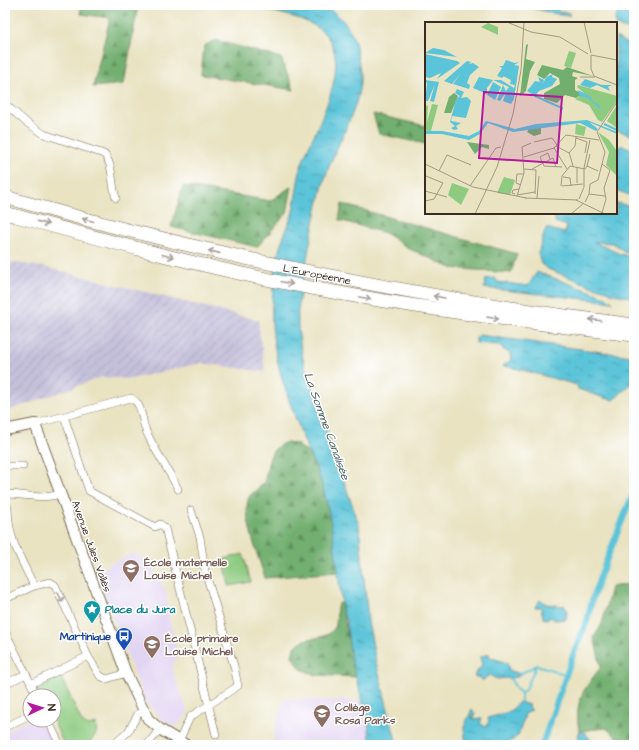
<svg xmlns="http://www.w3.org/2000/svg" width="639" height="750" viewBox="0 0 639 750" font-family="'Architects Daughter',sans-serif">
  <defs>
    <pattern id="industrial-furrows" width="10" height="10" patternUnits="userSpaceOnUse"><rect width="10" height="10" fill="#c5c0da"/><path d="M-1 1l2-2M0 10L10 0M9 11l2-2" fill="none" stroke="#aaa5bb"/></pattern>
    <pattern id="forest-firs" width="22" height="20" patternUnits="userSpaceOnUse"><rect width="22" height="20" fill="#72af6f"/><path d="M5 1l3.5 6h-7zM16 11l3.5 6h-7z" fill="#5f8f5b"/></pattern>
    <pattern id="water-ripples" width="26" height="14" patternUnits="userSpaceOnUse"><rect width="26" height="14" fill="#5cc4d9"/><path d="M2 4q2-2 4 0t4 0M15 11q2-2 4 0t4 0" fill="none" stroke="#4d9faf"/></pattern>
  </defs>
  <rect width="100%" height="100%" fill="#fff"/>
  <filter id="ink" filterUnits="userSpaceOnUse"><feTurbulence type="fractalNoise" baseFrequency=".025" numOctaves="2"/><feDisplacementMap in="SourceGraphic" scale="8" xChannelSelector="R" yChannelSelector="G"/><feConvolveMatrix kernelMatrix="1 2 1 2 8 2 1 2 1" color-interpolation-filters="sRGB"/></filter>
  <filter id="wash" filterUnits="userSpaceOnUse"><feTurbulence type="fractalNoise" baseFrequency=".012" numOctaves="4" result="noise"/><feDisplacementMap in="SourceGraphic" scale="16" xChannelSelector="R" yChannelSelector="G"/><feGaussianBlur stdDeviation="0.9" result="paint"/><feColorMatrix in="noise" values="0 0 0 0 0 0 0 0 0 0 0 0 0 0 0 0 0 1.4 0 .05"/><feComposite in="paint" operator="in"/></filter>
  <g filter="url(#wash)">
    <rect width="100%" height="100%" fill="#e9e3c2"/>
    <path fill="#e2d4f3" d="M134,553L149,563L166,591L168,612L178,655L173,663V672L188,713L177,726L167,723L146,703L114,621L98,575L109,564Z
      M284,699L362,701L368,722L371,745H269L274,744V734Z
      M30,719L44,720L56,745H5V731Z"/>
    <path fill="url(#industrial-furrows)" d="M5,261L44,267L258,320L265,372L201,363L130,379L102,377L5,412Z"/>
    <path fill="#8ecb81" stroke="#647a50" d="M243,554L251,582L229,586L224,559Z
      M59,673L82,722L88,726L96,724C99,734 93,738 87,745H64L53,720H54V696H41L36,686Z"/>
    <path fill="url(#forest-firs)" stroke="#566c46" d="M81,5H138L124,84L93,87L110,18L81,14Z
      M215,40L281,58L294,90L201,75L204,46Z
      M373,114L426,126V144L379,134Z
      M183,186L270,201L292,186L287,213L257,247L171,227Z
      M342,204L517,254L511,273L451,268L410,249L385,233L339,220Z
      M287,442L296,444L309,453L321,479L332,525L338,572L265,578C260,561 241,513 249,497C254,490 262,488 265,479C269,462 268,448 287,442Z
      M634,583V745H627L606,728L579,731C574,701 583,690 601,667L594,637L602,624L611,587Z
      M341,603L356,677L315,675L301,669L292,656C297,631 319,644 332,631C340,624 334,613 338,604Z"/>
    <path fill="url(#water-ripples)" stroke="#4c777c" d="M251,5H320C339,13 352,27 356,47C358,58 361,72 360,84C356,117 335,146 325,178C314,216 308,256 300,294C295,319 299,343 305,367L359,525L368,621L376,662L397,745H371L368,722L351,659L346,620L343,613C337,568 334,524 321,481C318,471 313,462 309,453C291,406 269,356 272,305C273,289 274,269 278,254C281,240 288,228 292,215C297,197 297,176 304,158C316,129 340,86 335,55C328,15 280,17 251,5Z
      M519,5H551L560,12L569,13V16L561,15Z
      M622,5H634V28L628,29L616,26L615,18Z
      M616,37L627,44L630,38H634V136L616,130Z
      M623,146L634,149V197L616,190V147Z
      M616,203L634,207V250L632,252L624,251L613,243L594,242L620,254L634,257V299C627,295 621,296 614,294C607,292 604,287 596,288L548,269L541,264L538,254L546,228L565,233L567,226L555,222V213H616Z
      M537,272L606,297L613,302L484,288L486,279L495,278L498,282L528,286Z
      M479,335L631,356L634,362V378H631L630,385L613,400C600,398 590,392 578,389L577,385L519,369L503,366L511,360L510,353L504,350L500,345L476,343V338Z
      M540,600L546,604L565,606L567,612L566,619L554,620L552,617L547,619L543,618L541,607H535Z
      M489,654L490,657L507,663L509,670L520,674L518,677L497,679L489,675L482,681L480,678L474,676L482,665L480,657Z
      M519,702L529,705L528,707L532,710L524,715C525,720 522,722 521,727C517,750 486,745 466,745L464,727L472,709L475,714L472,719L482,718L480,724L486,726L489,721L488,718C503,713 509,715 519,702Z
      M579,732H584L591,740L590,744L578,743Z"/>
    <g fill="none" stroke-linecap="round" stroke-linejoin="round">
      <path stroke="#5cc4d9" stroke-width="2" d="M520,674L537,665L567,675
        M510,678L517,690L521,693V702
        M521,693L526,689L536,666"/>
      <path stroke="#5cc4d9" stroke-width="6" d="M542,745L573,655L587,621L592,600L601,574L632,496"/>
    </g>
  </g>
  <g filter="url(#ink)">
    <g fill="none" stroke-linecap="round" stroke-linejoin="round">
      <defs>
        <path id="street" d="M5,104L27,123L44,134L104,154C114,165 111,184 116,198
          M64,416L89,491L155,527L160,524L165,528L216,735
          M35,424L131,398C143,404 141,419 146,431C155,451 168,469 178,489
          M5,466H23
          M5,494C24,494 42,500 60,494
          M8,508C9,542 20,556 34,586
          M5,599L34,586L50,582L55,585L88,656L31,684
          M5,631L37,696
          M88,656L100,676L107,679L126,673
          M5,684L26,674
          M48,720L60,745
          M5,727L30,715
          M179,741L190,717L238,686L234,666L205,571L200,537L191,510
          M113,745L128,732L138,714
          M147,745L160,729"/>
        <path id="secondary" d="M5,430L35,424L126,673L148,719L161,730L186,745"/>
        <path id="highway" d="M5,197C211,256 421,299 634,325
          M5,213C111,242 219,272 328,291C429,310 531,323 634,335"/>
      </defs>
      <use href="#street" stroke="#786b57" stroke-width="8"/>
      <use href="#secondary" stroke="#786b57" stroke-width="12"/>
      <use href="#highway" stroke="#786b57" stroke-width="14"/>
      <use href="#street" stroke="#fff" stroke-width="7"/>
      <use href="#secondary" stroke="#fff" stroke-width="10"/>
      <use href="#highway" stroke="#fff" stroke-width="13"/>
    </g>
    <defs><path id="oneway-shaft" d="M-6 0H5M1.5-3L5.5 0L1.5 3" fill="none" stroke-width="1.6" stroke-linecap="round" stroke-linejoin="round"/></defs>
    <g stroke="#a79f9a">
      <use href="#oneway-shaft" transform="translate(88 220) rotate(-165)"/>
      <use href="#oneway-shaft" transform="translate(43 223) rotate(16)"/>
      <use href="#oneway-shaft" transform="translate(214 252) rotate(-167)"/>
      <use href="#oneway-shaft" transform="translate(168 256) rotate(14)"/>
      <use href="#oneway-shaft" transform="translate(287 283) rotate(12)"/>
      <use href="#oneway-shaft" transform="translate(439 297) rotate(-170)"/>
      <use href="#oneway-shaft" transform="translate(365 298) rotate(9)"/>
      <use href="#oneway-shaft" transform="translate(493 318) rotate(8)"/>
      <use href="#oneway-shaft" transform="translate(595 320) rotate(-173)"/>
      <use href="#oneway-shaft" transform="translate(60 597) rotate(64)"/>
    </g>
  </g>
  <defs>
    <symbol id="school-pin" viewBox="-11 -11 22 30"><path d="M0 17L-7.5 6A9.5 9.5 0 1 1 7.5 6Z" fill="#8d6e63" stroke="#fff"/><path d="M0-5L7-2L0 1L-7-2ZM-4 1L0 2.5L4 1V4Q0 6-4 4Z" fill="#fff"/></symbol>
    <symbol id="sight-pin" viewBox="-11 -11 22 30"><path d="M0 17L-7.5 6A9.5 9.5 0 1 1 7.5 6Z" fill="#0f9aa8" stroke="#fff"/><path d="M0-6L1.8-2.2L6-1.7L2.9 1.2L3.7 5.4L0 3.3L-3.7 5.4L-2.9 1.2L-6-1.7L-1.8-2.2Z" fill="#fff"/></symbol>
    <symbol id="bus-pin" viewBox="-11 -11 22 30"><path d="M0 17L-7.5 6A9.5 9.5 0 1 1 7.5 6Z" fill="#1a4fb4" stroke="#fff"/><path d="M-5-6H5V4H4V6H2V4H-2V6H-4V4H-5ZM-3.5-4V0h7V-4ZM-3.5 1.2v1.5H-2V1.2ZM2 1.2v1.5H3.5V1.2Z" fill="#fff"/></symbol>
  </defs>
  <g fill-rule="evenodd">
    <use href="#school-pin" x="121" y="558" width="20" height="27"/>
    <use href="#sight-pin" x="82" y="599" width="20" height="27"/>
    <use href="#bus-pin" x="114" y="626" width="20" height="27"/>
    <use href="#school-pin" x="142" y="634" width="20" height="27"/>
    <use href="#school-pin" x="312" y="703" width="20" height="27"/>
  </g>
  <g text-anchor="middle" stroke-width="3" stroke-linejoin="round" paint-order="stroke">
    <g font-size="11" fill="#3b2a1e" stroke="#fff">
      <text transform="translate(317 274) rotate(11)" y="4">L'Européenne</text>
      <text transform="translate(92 546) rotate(70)" y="4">Avenue Jules Vallès</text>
    </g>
    <g font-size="11" font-weight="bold" fill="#785e54" stroke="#fff" text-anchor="start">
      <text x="144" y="566">École maternelle<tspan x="144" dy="13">Louise Michel</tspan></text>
      <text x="165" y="642">École primaire<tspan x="165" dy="13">Louise Michel</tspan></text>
      <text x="335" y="711">Collège<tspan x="335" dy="13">Rosa Parks</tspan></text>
    </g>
    <g font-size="11" font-weight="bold" fill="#0d838f" stroke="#fff" text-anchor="start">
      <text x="105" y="613">Place du Jura</text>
    </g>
    <g font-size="11" font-weight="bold" fill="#164399" stroke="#fff" text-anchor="end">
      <text x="111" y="640">Martinique</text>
    </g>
    <g font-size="12" font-style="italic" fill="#47605f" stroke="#fff">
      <text transform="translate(327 426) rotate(70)" y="4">La Somme Canalisée</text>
    </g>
  </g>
  <g transform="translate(425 22)">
    <rect width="192" height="192" fill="#e9e3c2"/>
    <path d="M63,1L73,5V13L56,5ZM7,82L13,83L6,109L4,110L0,108V83L3,84L2,100ZM151,102L161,105L159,114L150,112ZM79,155L90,158L85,173L72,171ZM27,161L44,167L36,183L23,173Z" fill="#8ecb81"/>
    <path d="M103,22L101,37L110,40L105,49L101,69L95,74L101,23ZM117,43L138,48L142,45L168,54L148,50L147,54L153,56L150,58V68L157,72L151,76L140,73L132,81L119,77V71L135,62L134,56L125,51L119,57L112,53ZM29,71L33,74L26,91H19L24,75ZM116,105V112L109,114L102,110L104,107ZM42,120L64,123V127L57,125L50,132Z" fill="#72af6f"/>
    <path d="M144,29L151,31L146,46L139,44ZM153,63L192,74V79L177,100L173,98L164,83L150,77L159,71L152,65ZM192,83V106L182,99ZM173,110L184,118L192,129V154L181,143L184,130Z" fill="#8ecb81"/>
    <path d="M8,26L19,28L32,35L0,31ZM0,32L32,39L35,41L12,57L16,51L5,56L0,55ZM81,38L90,41L94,40L89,43L94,44L88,83L89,77L86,82L78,79L81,70L75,79L72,78L78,63L81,69L84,65L68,58H76L89,66L90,63L85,62L86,58L78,54L88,44L77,56L72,54L77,46L74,44H78ZM42,39L46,40L44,42L48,41L54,45L45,53L42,61L45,63L44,67L28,62L36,51L27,62L19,59ZM128,52L127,55L132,57L127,64L114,69L110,74L102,69L110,59L115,60L113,55L119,58L118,62L121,55ZM54,55L68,58L62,66V72L48,66ZM160,57L177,63H187L183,65L185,69L172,63L165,66L155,63ZM0,58L14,60L9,80L5,79L10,62L3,79H0L2,62V60L0,63ZM68,60L76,65L70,78L62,73ZM32,67L39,70L36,76L42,75L46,79L41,96L27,94L26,99L36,101L31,104L33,107L29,108L26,106L30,104L25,100L31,77L35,74L30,71ZM153,68L166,75L167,79L174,83L176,88L163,76L154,74ZM162,98L192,110V112L164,100L173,107L171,109L155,101L88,110L63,101L55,112L44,118L17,112H0V109H17L44,114L54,109L61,99L90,107L111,102Z" fill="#5cc4d9"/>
    <path fill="none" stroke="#5cc4d9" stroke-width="2" d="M110,74L137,86L136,89M179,102L192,108"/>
    <path fill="none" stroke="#a39980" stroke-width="1" d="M82,0L106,10L135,15L163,32M159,0L166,31M166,33V47L169,54L192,63M166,33L192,38M155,55H170M151,116L162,120L160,131M109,120L127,116L132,123M131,124L144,131L150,124L151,115M129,126L142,147M144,130L148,144M165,132L162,144L173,149M99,135L129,126L141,113L174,118M125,137L123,131L115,135L119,144L137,145M0,142L48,165L101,176M177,142L185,148L179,166L181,177L177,191M99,147L111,148L110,172M107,147L128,136L131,145M14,149L22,133L46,143M138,155L145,156L146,164M152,161V145M96,163L91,161L92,152H99M45,164L71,126L76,125M136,164L137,154L145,144L160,147L162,144M137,164L158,162M0,169L22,175M90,172L87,171L88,168L94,167M164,172L165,162L173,158L180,130L172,110L192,80M92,173L110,170M92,174L99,151L97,125L106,121M100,176L153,178M112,176L114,154M154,177L159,165V146L165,118M151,178L180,192M0,179L9,177L18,161L1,154M160,180L164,172L180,174M50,192L72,145L88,92L96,48L99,0M146,192L159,181"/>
    <path fill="#b5179e" fill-opacity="0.15" stroke="#b5179e" stroke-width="2" d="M59,70L137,75L132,141L54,136Z"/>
    <rect width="192" height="192" fill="none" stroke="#3b2a1e" stroke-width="2"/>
  </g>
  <rect width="639" height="750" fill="none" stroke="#fff" stroke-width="20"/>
  <g transform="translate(42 708) rotate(86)"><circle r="19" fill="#ffffff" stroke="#b1aaa5"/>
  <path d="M0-3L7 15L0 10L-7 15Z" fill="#b5179e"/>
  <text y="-6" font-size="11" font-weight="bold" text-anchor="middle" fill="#3b2a1e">N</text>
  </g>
</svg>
